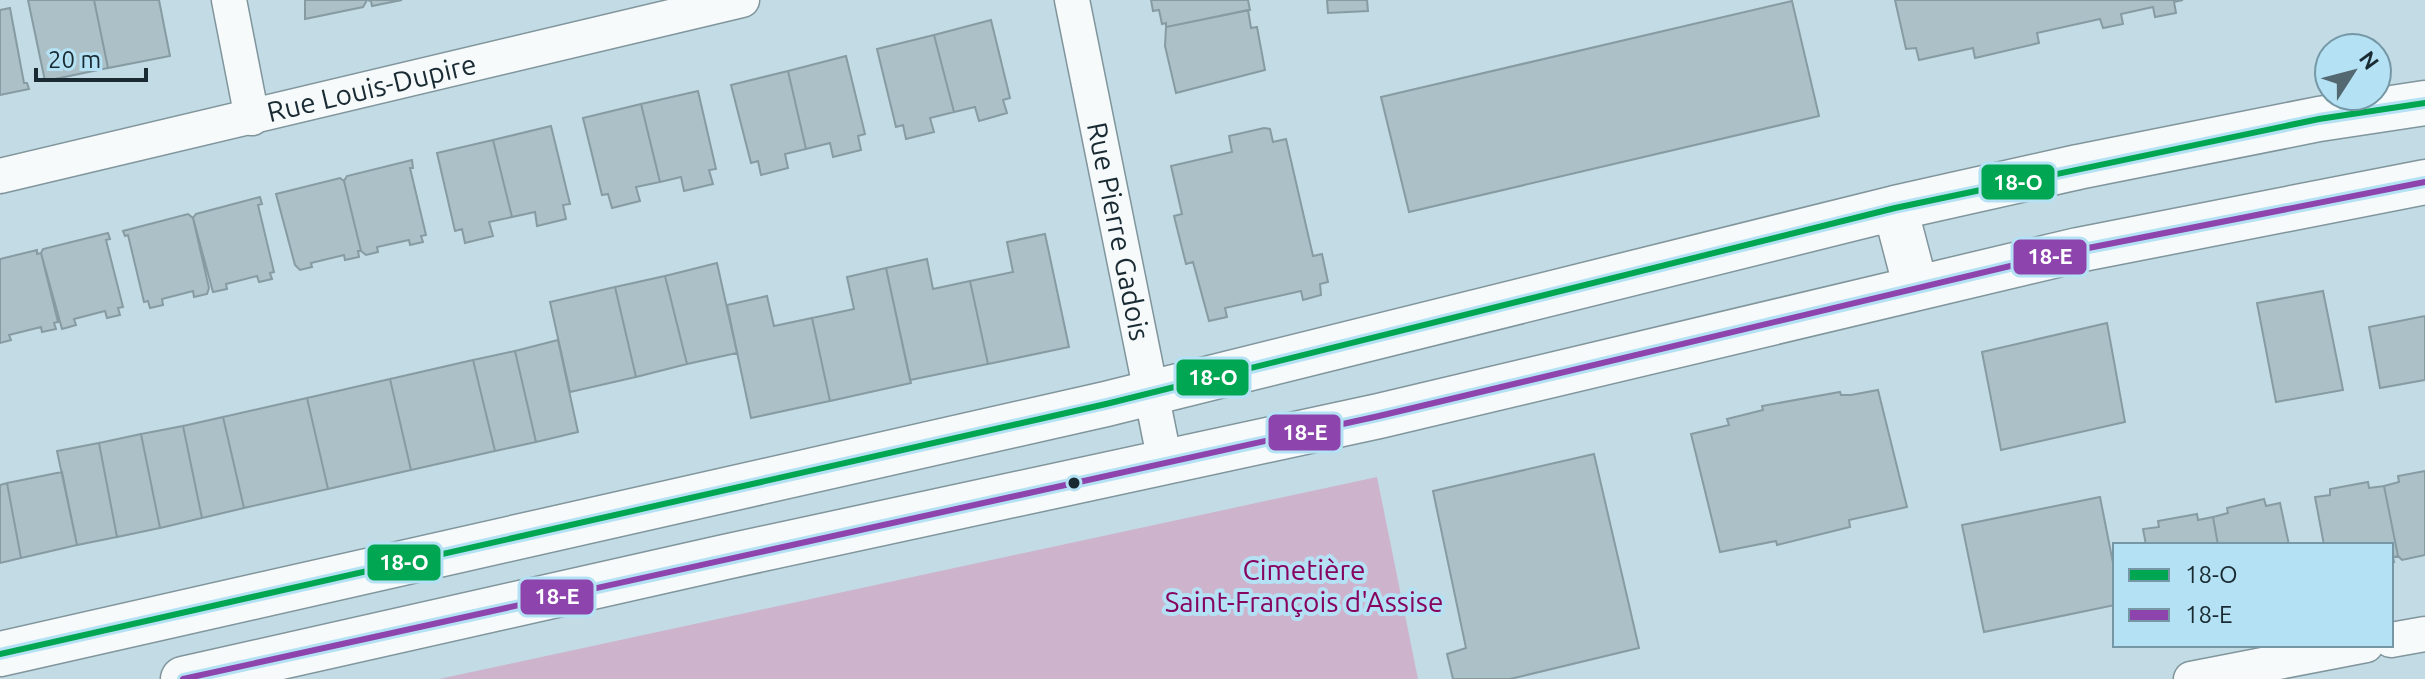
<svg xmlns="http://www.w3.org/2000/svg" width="2425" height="679" viewBox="0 0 2425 679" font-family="Ubuntu,sans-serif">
  <rect width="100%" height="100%" fill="#c2dbe5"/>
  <path fill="#ceb3cd" d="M1377,477L1418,679H439Z"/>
  <path fill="#acc0c7" stroke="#879ba2" stroke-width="2" d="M28,0H94L108,68L45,81Z
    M94,0H159L170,56L108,68Z
    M305,0H366V2L363,7L305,19Z
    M366,0H402L372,6L371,1Z
    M1151,0H1248L1250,10L1166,27V23L1162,24L1159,10L1153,11Z
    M1327,0H1367L1368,11L1328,13Z
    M1895,0H2183L2174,2L2176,13L2155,17L2153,7L2121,14L2123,24L2103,28L2100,19L2037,33L2039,43L1975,58L1973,48L1919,60L1916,48L1906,49Z
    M1792,1L1819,116L1409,212L1381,97Z
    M10,8L24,83H27L29,89L0,95V10Z
    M1248,10L1251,28L1257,27L1265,70L1176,93L1165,46L1166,27Z
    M991,20L1010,98L1003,100L1007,113L979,121L975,107L954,112L934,35Z
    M934,35L954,112L930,118L934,132L906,139L903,125L896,127L877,49Z
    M846,56L865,134L858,136L861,150L833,157L830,143L806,149L788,71Z
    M788,71L806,149L785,154L788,168L761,175L758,161L751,163L731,85Z
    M698,91L716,169L709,170L713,184L684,191L681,177L660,182L641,104Z
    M641,104L660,182L636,187L640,201L612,208L608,194L602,195L583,118Z
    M551,126L570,204L563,205L566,219L537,226L535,212L512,217L493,140Z
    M1264,128L1270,129L1273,142L1286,139L1313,256L1322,254L1328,282L1320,284L1321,295L1303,300L1301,291L1225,308L1227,317L1209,321L1193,262L1186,264L1174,216L1182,214L1171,166L1232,152L1229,136Z
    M493,140L512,217L489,222L493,236L465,243L462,229L455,231L437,153Z
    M412,160L413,168H410L426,235L421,236L423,242L410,245L409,240L377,247L378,252L366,255L361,251L344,181L347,176Z
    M340,178L344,181L361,251H358L359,257L345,260L344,255L311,263L312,267L300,270L295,265L276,194Z
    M260,197L262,204L258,205L274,272L270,273L272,279L259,282L257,276L226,284L227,289L213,292L193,218L196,214Z
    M188,214L193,218L209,288L207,294L194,297L193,291L162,299L163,305L150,308L148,301L144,302L128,235L125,236L123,231Z
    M108,233L110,239L106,240L123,307L118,308L120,315L107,318L105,311L74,319L76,325L62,329L41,253L43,249Z
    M1045,234L1069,347L988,364L970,281L1013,272L1007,242Z
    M37,250V254L41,253L58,322L54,323L56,329L42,332L41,327L9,335L11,340L0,343V259Z
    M927,259L933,289L970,281L988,364L910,380L886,268Z
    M717,263L737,353L687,364L665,276Z
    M886,268L911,383L830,401L812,318L854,309L847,277Z
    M665,276L687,364L636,377L615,287Z
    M615,287L636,377L570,392L550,302Z
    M2323,291L2343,390L2276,402L2257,303Z
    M767,296L774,326L812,318L830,401L751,418L727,305Z
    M2425,316V380L2380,388L2369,327Z
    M2107,323L2125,422L2001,450L1982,352Z
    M558,340L578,432L536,442L515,351Z
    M515,351L536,442L495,451L473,360Z
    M473,360L495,451L411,470L390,379Z
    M390,379L411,470L328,489L307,398Z
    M1878,390L1907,507L1849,520L1850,527L1777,545L1776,541L1720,552L1691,434L1729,425L1727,419L1763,410L1762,406L1840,392L1841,395H1851Z
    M307,398L328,489L244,508L223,417Z
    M223,417L244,508L202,518L183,426Z
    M183,426L202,518L160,528L141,434Z
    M141,434L160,528L117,537L99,443Z
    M99,443L117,537L77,545L57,451Z
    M1594,454L1639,648L1510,679H1453L1447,654L1466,648L1433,491Z
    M2425,471V555L2402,560L2398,556L2384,486L2399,482L2398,476Z
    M62,472L77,545L21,558L7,483Z
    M2368,482L2369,488L2384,486L2398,556L2393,557L2394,562H2391V545H2324L2315,497L2330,495V489Z
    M7,483L21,558L0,563V485Z
    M2100,497L2115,573V605L1984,632L1962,525Z
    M2264,499L2266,506L2280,503L2289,545H2218L2213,517L2228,513L2227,508Z
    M2197,514L2198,520L2213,517L2218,545H2146L2143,529L2159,527L2158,521Z"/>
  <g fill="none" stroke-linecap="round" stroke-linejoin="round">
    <defs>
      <g id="street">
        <path d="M229,0L252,118"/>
        <path id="s1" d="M1072,0L1165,462"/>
        <path id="s2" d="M0,176L742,0"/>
        <path d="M2391,640L2425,634"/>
        <path d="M2191,679L2366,645"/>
      </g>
      <path id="secondary" d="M1895,208L1916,288
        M0,654L1106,404L1895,208L2078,167L2319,119L2425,103
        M183,679L725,557L1379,416L2078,250L2425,182"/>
    </defs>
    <use href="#street" stroke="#81959c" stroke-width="37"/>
    <use href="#secondary" stroke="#81959c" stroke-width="47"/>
    <use href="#street" stroke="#f6fafb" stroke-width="34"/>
    <use href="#secondary" stroke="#f6fafb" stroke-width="44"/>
    <defs>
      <path id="bus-1" d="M0,654L1106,404L1895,208L2319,119L2425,103"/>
      <path id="bus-2" d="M183,679L1379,416L2078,250L2425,182"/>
    </defs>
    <use href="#bus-1" stroke="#b4e1f3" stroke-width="12"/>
    <use href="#bus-2" stroke="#b4e1f3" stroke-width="12"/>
    <use href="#bus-1" stroke="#00a651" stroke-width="6"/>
    <use href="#bus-2" stroke="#8e44ad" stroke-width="6"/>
  </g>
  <circle fill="#192a32" stroke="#b4e1f3" stroke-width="3" cx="1074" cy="483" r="7"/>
  <g text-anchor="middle" stroke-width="8" stroke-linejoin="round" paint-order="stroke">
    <g font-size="28" fill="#192a32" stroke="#b4e1f3">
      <text dy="10" stroke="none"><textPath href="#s2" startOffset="382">Rue Louis-Dupire</textPath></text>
      <text dy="10" stroke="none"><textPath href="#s1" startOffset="236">Rue Pierre Gadois</textPath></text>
    </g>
    <g font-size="28" fill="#860360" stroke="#b4e1f3">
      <text x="1304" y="580">Cimetière<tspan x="1304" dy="32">Saint-François d'Assise</tspan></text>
    </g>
  </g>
  <g stroke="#b4e1f3" stroke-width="3">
    <rect x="1980" y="163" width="76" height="38" rx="8" fill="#00a651"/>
    <rect x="2012" y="238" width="76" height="38" rx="8" fill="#8e44ad"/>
    <rect x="1175" y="358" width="75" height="39" rx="8" fill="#00a651"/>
    <rect x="1267" y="413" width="75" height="39" rx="8" fill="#8e44ad"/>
    <rect x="366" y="543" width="76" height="39" rx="8" fill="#00a651"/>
    <rect x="519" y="578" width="76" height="38" rx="8" fill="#8e44ad"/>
  </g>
  <g font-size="22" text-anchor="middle" font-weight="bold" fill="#fff">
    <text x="2018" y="190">18-O</text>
    <text x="2050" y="264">18-E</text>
    <text x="1213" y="385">18-O</text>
    <text x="1305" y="440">18-E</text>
    <text x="404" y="570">18-O</text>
    <text x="557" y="604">18-E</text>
  </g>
  <rect x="2113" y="543" width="280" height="104" fill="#b4e1f3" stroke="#7698a6" stroke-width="2"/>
  <rect x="2129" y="569" width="40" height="12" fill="#00a651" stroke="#7698a6" stroke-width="2"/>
  <text x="2185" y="583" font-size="24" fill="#192a32">18-O</text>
  <rect x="2129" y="609" width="40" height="12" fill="#8e44ad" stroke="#7698a6" stroke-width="2"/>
  <text x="2185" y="623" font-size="24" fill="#192a32">18-E</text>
  <g transform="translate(2353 72) rotate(54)"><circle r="38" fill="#b4e1f3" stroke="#7698a6" stroke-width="2"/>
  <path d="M0-6L14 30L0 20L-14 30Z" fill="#546871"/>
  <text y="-12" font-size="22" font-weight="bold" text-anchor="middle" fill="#192a32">N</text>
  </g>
  <path d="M36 68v12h110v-12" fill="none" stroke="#192a32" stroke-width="4"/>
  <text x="48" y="68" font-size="24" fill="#192a32" stroke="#b4e1f3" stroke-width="6" paint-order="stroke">20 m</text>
</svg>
